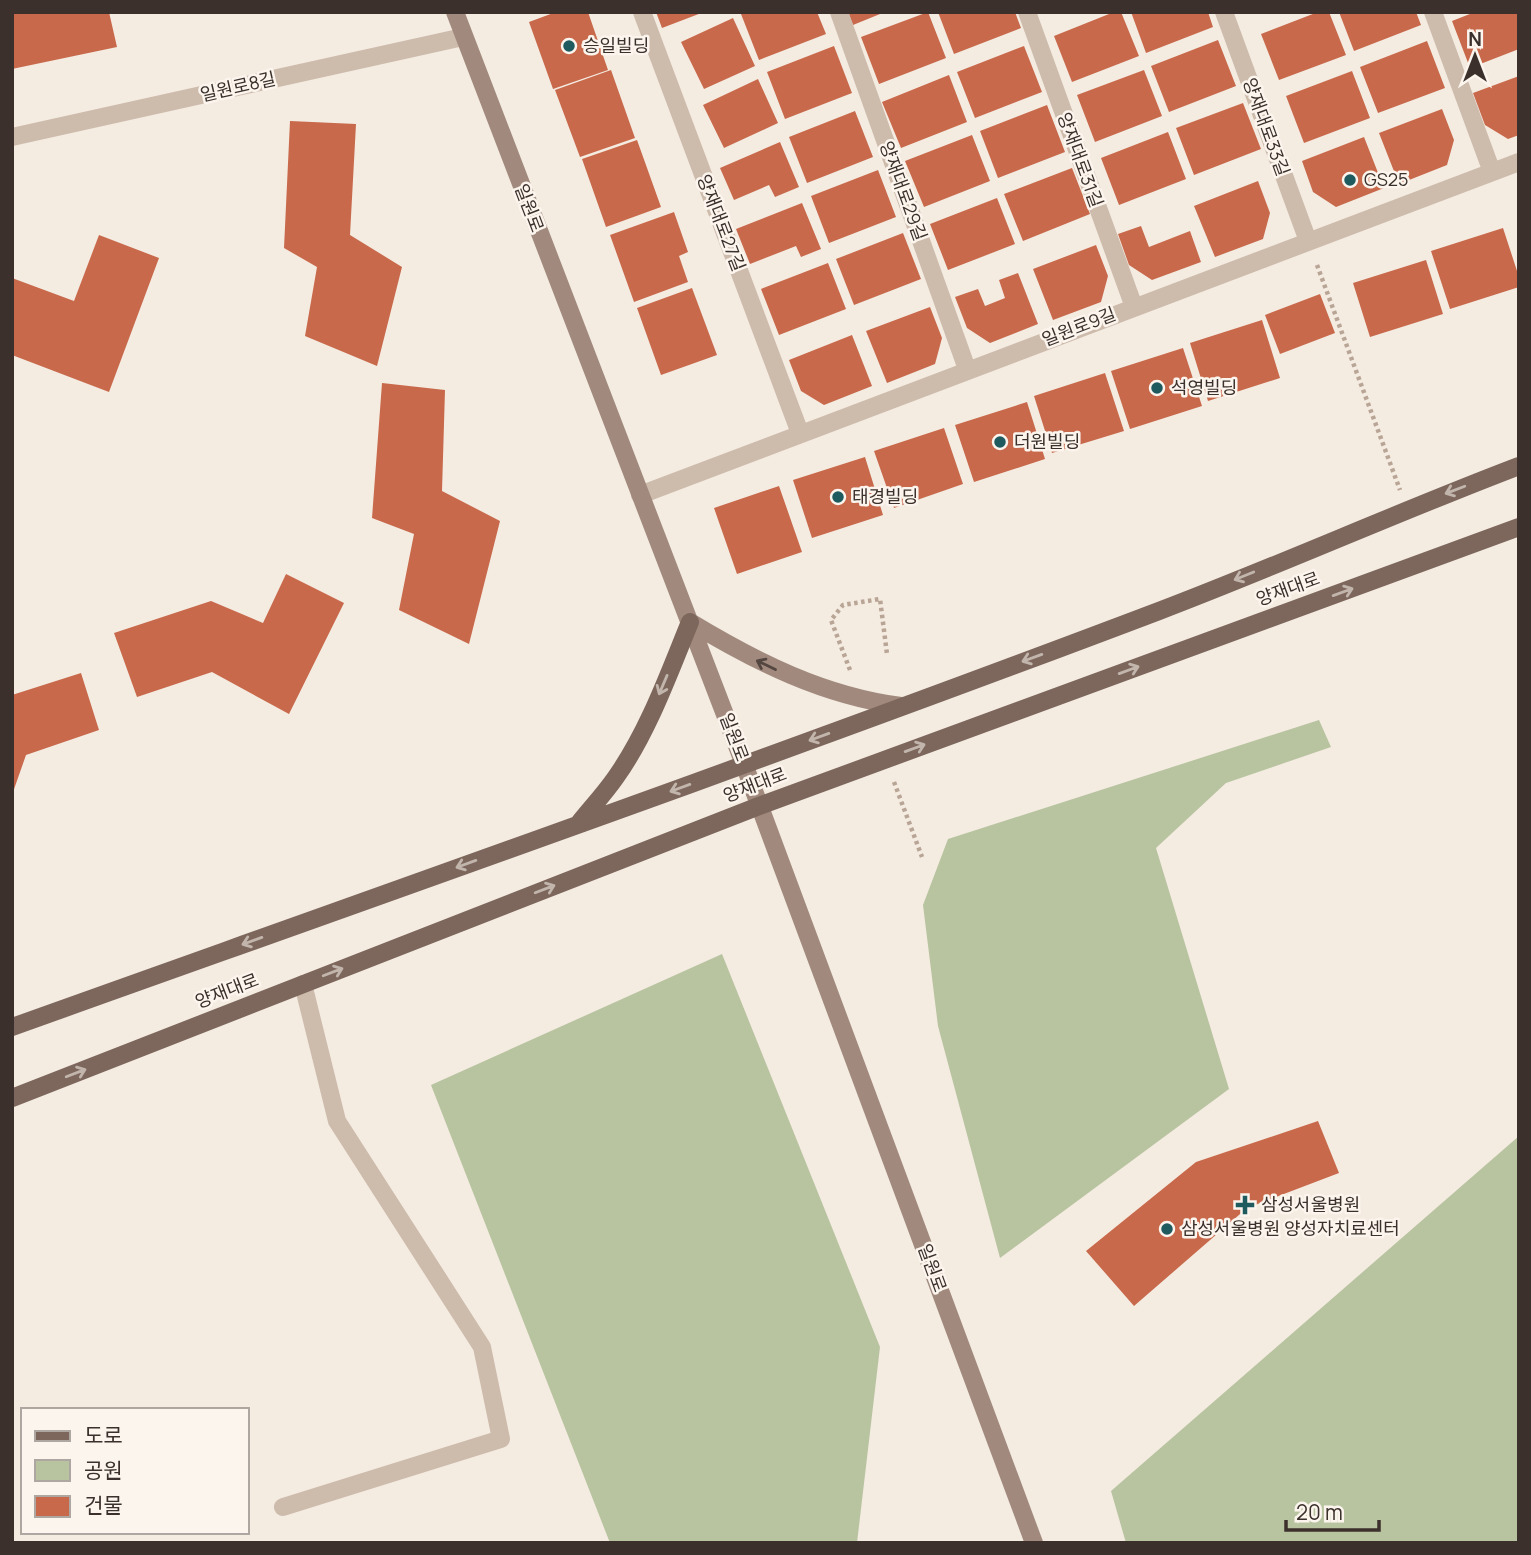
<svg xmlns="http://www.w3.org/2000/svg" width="1531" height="1555" viewBox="0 0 1531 1555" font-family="Manrope,'Noto Sans KR',sans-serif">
  <rect width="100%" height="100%" fill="#f4ebe1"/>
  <path fill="#b8c4a0" d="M1319,720L1331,747L1226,783L1156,848L1229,1089L1000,1258L938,1026L923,905L948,839Z
    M722,954L880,1347L857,1543H610L431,1085Z
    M1519,1136V1543H1126L1111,1491Z"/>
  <path fill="#c8694b" d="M12,12H109L117,47L12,69Z
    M556,12H588L608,70L553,89L529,22Z
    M656,12H704L662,28Z
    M744,12H817L826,34L759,60L741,14Z
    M848,12H885L853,25Z
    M928,12L946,58L879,84L861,37Z
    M938,12H1015L1021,28L954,54Z
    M1114,12H1121L1139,56L1072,82L1054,36Z
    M1131,12H1208L1213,27L1146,53Z
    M1318,12H1329L1346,55L1279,80L1261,34Z
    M1339,12H1416L1421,25L1354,51Z
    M1475,12H1519V49L1470,68L1452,21Z
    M733,18L755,66L704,89L681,42Z
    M1218,40L1236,86L1169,112L1151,66Z
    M1427,41L1445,88L1378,113L1360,67Z
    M834,46L852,93L785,119L767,72Z
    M1024,46L1042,92L975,118L957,72Z
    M611,70L635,138L580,157L555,90Z
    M1144,70L1162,116L1095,142L1077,95Z
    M1352,71L1370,118L1304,143L1286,96Z
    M949,75L967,122L901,148L882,102Z
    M1519,76V135L1508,139L1485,125L1473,93Z
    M758,79L778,123L724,148L703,105Z
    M1243,103L1261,149L1194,175L1176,128Z
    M1047,105L1065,152L998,178L980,131Z
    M1442,109L1454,140L1447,165L1399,184L1379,133Z
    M855,111L873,157L807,183L789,137Z
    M290,121L356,124L350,235L402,267L377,366L305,336L317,267L284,248Z
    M1168,132L1186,179L1119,205L1101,158Z
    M972,135L990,181L924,207L905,161Z
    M1364,137L1384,188L1336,207L1313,192L1302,161Z
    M637,140L661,207L606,227L582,159Z
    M780,142L799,187L775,197L769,185L734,200L720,168Z
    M1072,168L1090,214L1023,241L1004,194Z
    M878,170L896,217L829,243L811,196Z
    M1258,181L1270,213L1263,239L1215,257L1194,206Z
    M997,198L1015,244L948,270L930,224Z
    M802,203L821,249L801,257L796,246L750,264L736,229Z
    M674,212L688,252L679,256L688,282L634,302L610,235Z
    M1141,226L1149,247L1190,231L1201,262L1152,280L1129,265L1118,234Z
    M1503,228L1519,277V287L1450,309L1431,251Z
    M903,233L921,279L854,305L836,259Z
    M99,235L159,258L109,392L12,355V278L74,301Z
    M1096,245L1108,276L1101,302L1053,320L1033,269Z
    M1426,260L1443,314L1370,337L1353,283Z
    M828,263L846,309L779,335L761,289Z
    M1018,273L1038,324L990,343L967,328L955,297L978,289L985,306L1005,298L999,280Z
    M692,288L717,355L661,375L637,308Z
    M1320,294L1335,333L1280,354L1265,315Z
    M930,307L942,338L935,364L887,383L866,331Z
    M1262,320L1280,378L1208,401L1190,343Z
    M852,335L872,386L824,405L801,391L789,360Z
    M1183,348L1202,406L1130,429L1111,371Z
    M1105,373L1124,431L1052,453L1034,396Z
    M382,383L445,390L442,491L500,521L469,644L399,610L414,534L372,518Z
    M1027,402L1045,459L974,482L955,425Z
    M944,428L963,484L894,508L874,451Z
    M865,457L883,515L812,538L793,480Z
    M779,486L802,552L737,574L714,508Z
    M286,574L344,603L289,714L212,672L137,697L114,633L211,601L263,623Z
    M81,673L99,730L26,755L12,795V695Z
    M1318,1121L1339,1173L1247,1208L1134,1306L1086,1251L1196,1162Z"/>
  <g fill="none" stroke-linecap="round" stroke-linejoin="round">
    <path stroke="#b9a596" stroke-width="4.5" stroke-dasharray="3.5 3.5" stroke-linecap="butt" d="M1317,265L1400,490
      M850,670L831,620L843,605L880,599L887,654
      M894,782L922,857"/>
    <path stroke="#cdbbac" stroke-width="18" d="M642,12L800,433
      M839,12L967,369
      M1027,12L1134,307
      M1224,12L1308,241
      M1433,12L1492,172
      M12,137L463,37
      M640,495L1519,162
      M283,1507L501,1439L482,1347L337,1121L303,984"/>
    <path stroke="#a18a7d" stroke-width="18" d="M455,12L744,764L1034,1543
      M690,622C756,662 824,696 901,706"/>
    <path stroke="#7d675c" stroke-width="18" d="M579,823C591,808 605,793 616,777C648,732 669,673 690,622
      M12,1027C395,890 779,755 1159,611C1280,565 1398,512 1519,466
      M12,1098L759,806L1519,527"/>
  </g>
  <defs><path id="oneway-shaft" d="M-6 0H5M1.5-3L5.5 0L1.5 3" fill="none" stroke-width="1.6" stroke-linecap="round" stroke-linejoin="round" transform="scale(1.75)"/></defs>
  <g stroke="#c2b5ac">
    <use href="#oneway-shaft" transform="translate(1455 490) rotate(159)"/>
    <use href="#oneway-shaft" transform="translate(1244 576) rotate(158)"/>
    <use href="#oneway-shaft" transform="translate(1343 592) rotate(-20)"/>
    <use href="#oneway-shaft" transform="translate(1032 658) rotate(160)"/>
    <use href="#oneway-shaft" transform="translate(1129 670) rotate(-20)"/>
    <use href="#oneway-shaft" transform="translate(663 685) rotate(113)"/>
    <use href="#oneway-shaft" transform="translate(819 737) rotate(160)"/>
    <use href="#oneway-shaft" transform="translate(915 748) rotate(-20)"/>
    <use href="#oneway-shaft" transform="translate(680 788) rotate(160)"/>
    <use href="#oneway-shaft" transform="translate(466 864) rotate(160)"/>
    <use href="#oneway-shaft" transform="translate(545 889) rotate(-21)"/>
    <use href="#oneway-shaft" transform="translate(252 941) rotate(160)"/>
    <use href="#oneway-shaft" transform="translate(333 972) rotate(-21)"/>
    <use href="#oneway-shaft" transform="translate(76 1073) rotate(-21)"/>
  </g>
  <use stroke="#544640" href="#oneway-shaft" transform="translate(766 665) rotate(-154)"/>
  <g fill="#1f5a5e" stroke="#fbf5ee" stroke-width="2.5">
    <circle cx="569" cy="46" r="7"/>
    <circle cx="1350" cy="180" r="7"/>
    <circle cx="1157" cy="388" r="7"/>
    <circle cx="1000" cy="442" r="7"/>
    <circle cx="838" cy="497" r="7"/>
    <path d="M1241.5 1194.5h7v7h7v7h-7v7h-7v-7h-7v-7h7z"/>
    <circle cx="1167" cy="1229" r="7"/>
  </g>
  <g text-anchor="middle" stroke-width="5" stroke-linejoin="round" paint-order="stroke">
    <g font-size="18" fill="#3b302b" stroke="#fbf5ee" text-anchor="start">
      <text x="583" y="52">승일빌딩</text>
      <text x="1364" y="186">GS25</text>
      <text x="1171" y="394">석영빌딩</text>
      <text x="1014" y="448">더원빌딩</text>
      <text x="852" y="503">태경빌딩</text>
      <text x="1261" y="1211">삼성서울병원</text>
      <text x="1181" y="1235">삼성서울병원 양성자치료센터</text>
    </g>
    <g font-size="18" fill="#3b302b" stroke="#fbf5ee">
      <text transform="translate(238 87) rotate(-13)" y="6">일원로8길</text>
      <text transform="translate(1266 127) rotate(70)" y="6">양재대로33길</text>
      <text transform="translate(1080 160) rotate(70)" y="6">양재대로31길</text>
      <text transform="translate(903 191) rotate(70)" y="6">양재대로29길</text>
      <text transform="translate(529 208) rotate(69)" y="6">일원로</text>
      <text transform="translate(721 223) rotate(69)" y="6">양재대로27길</text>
      <text transform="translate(1079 327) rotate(-21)" y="6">일원로9길</text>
      <text transform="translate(1288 589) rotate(-20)" y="6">양재대로</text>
      <text transform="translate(734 737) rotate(69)" y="6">일원로</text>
      <text transform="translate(755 785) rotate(-21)" y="6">양재대로</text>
      <text transform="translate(227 991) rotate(-21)" y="6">양재대로</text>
      <text transform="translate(932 1268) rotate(70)" y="6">일원로</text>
    </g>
  </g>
  <rect width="1531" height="1555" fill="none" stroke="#3b302b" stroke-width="28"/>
  <rect x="21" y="1408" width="228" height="126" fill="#fbf5ee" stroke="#aea6a0" stroke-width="2"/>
  <rect x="35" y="1431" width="35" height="10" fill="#7d675c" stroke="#aea6a0" stroke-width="2"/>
  <text x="84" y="1443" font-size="21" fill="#3b302b">도로</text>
  <rect x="35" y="1460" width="35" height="21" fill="#b8c4a0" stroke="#aea6a0" stroke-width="2"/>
  <text x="84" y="1478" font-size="21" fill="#3b302b">공원</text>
  <rect x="35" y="1496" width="35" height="21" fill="#c8694b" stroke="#aea6a0" stroke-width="2"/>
  <text x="84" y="1513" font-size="21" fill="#3b302b">건물</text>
  <g transform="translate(1475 56)" stroke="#fbf5ee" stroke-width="5" paint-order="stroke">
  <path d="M0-5L12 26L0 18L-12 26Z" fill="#3b302b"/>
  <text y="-10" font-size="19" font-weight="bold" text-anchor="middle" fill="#3b302b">N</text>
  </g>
  <path d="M1286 1520v10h93v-10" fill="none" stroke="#3b302b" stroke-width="3.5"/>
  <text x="1296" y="1520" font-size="21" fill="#3b302b" stroke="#fbf5ee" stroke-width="5" paint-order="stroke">20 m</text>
</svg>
